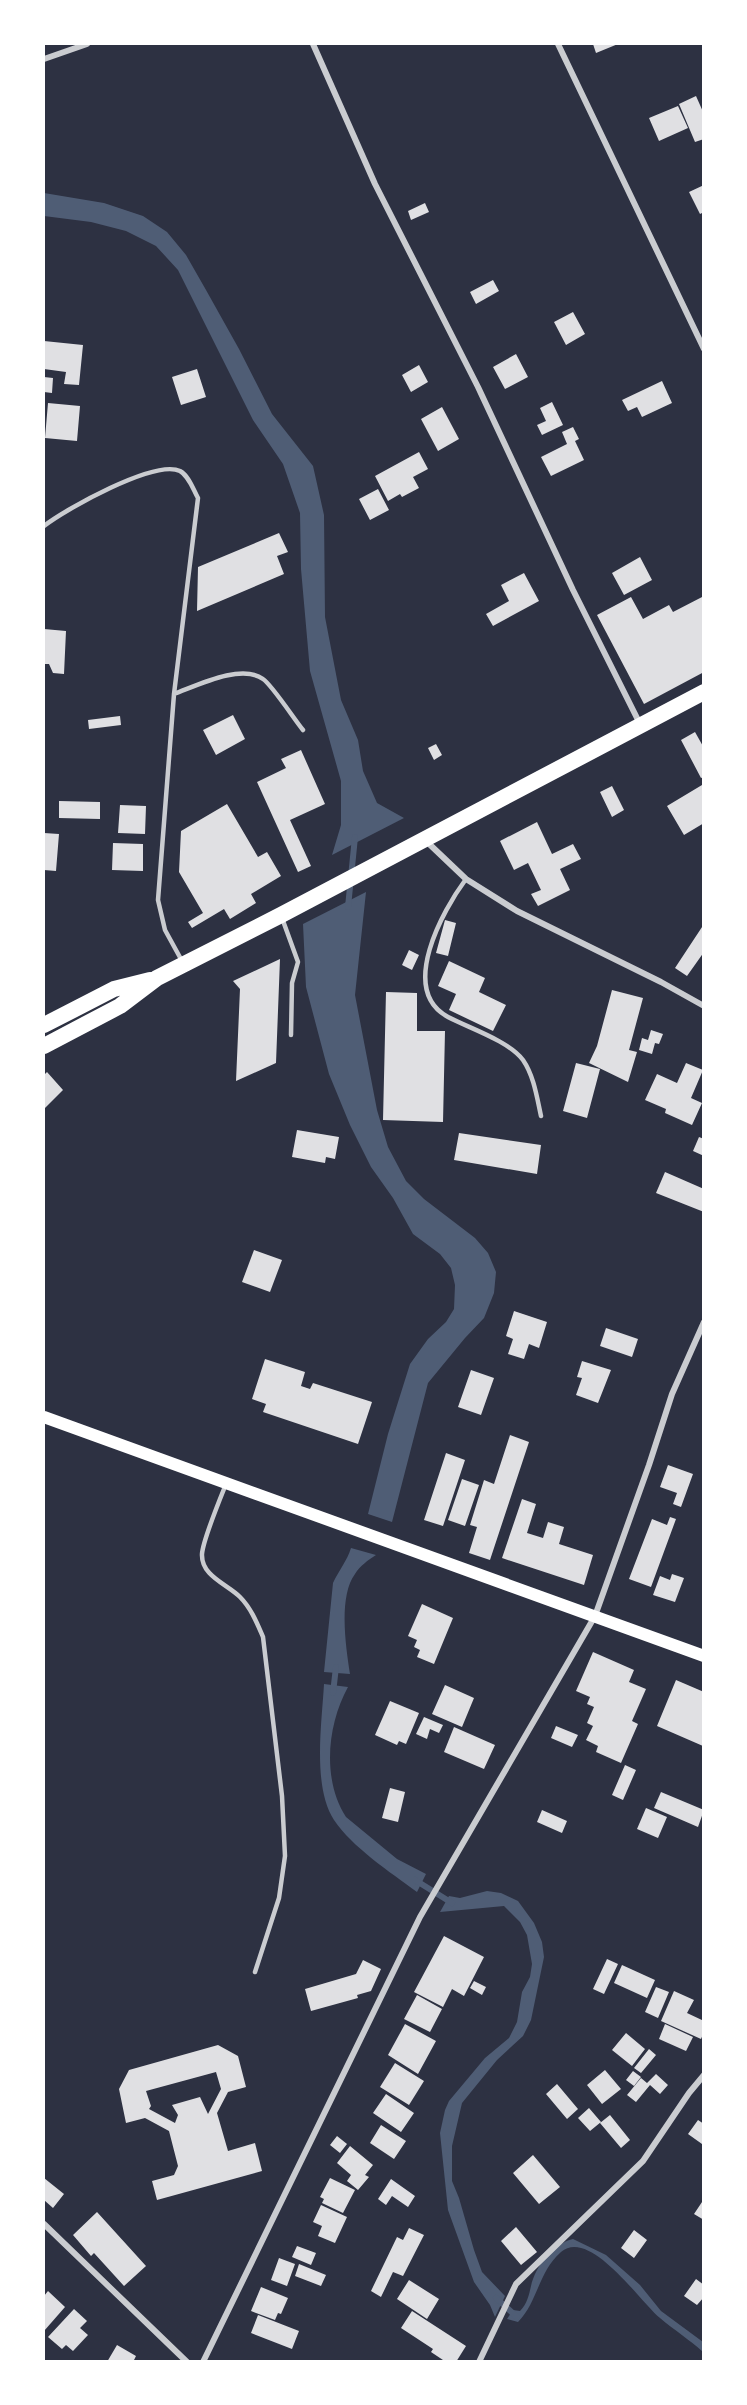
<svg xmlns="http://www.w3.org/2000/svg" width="747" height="2405" viewBox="0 0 747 2405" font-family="'Open Sans',sans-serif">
  <rect width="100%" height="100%" fill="#2d3142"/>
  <path fill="#4f5d75" d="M44,193L104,203L143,216L167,232L186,255L206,290L239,349L272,414L313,466L324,515L325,617L341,700L358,740L363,771L377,803L404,818L332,855L341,825V781L310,671L301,569L300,513L283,464L253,420L178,270L156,246L126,231L91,222L44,216Z
    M366,892L355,995L377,1110L388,1147L406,1181L424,1199L475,1238L488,1253L496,1272L494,1293L484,1318L465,1338L428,1383L392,1522L368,1514L388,1434L410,1364L428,1339L446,1322L454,1309L455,1285L451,1268L440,1254L413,1234L393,1198L371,1167L350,1125L329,1074L306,987L303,924Z
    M351,1548L376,1555C368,1560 360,1566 355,1574C338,1597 346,1648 350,1674L324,1672L333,1583C339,1570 347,1561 351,1548Z
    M324,1684L348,1687C327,1725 322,1780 346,1817L397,1859L426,1874L417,1892C390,1872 352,1847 334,1820C312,1786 322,1722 324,1684Z
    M487,1891L501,1893L518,1901L534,1923L542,1942L544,1957L531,2020L523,2036L497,2060L462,2103L452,2146V2181L459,2198L474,2250L482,2272L505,2296L495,2317L490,2305L474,2282L448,2210L440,2133L445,2110L449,2101L485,2058L509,2038L517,2022L522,1992L530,1977L532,1964L527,1935L520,1922L504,1906L440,1912L449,1896L460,1898Z
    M573,2239L606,2255L640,2285L661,2311L703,2342V2352C690,2340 674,2330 660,2318C641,2303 590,2227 561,2252C538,2272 538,2302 518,2322L507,2319L513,2310L520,2311C527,2304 529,2295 531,2286C536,2265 553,2244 573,2239Z"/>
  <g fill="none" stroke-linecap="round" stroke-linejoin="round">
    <path stroke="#4f5d75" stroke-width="6" d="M348,907L355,837
      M333,1693L336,1667
      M415,1880L452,1903
      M496,2298L517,2317"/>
  </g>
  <path fill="#e0e0e3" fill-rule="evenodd" d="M593,44H618L596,53Z
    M696,96L704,114V139L695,142L679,104Z
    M678,106L688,128L659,141L649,118Z
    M704,185V212L700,214L689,192Z
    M425,203L429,212L411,220L408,211Z
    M493,280L499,291L476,304L470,292Z
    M573,312L585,334L566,345L554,322Z
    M44,341L83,345L79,385L64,384L66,372L44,369Z
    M516,354L528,377L505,389L493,367Z
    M419,365L428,382L411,392L402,375Z
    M197,369L206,397L181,405L172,377Z
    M44,377L53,378L52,393L44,392Z
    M662,381L672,403L642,417L637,407L628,411L622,400Z
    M552,402L563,425L542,435L537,425L546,421L540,408Z
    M48,403L80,406L77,441L45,438Z
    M442,407L459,439L438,451L421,419Z
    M573,427L579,439L575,441L584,460L551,476L541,457L567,444L562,432Z
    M419,452L428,469L413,477L419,488L402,497L400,494L388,501L375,476Z
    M378,489L389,510L370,520L359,499Z
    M279,533L288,552L277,556L284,574L197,611L198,567Z
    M640,557L652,580L624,595L612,573Z
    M524,573L539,601L493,626L486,614L509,601L501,585Z
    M704,596V672L644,704L597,615L631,597L643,619L669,605L673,612Z
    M44,629L66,631L64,674L53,673L49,664H44Z
    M233,715L245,739L216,755L203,730Z
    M120,716L121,725L89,729L88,720Z
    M695,732L704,748V777L701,778L681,740Z
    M436,744L442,755L434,760L428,748Z
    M301,750L325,804L290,820L311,866L298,872L257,782L286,768L281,759Z
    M702,785L704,823L684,835L667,806Z
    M612,786L624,810L612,817L600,792Z
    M59,801L100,802V819L59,818Z
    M227,804L258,857L267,852L281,876L251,894L256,903L230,919L224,909L192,928L188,922L203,913L179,872L181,831Z
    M120,805L146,806L145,834L118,833Z
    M537,822L552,854L573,844L581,859L560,869L570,890L538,906L531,894L541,890L528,863L514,870L500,841Z
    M44,833L59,834L56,871L44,870Z
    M113,843L143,844V871L112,870Z
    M445,920L456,923L448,956L436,953Z
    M704,924V952L687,976L675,968Z
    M409,950L419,955L412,970L402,965Z
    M280,959L276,1063L236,1081L240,989L233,981Z
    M449,961L485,978L479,992L506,1005L493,1031L449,1010L456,994L438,986Z
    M612,990L643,998L629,1050L637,1052L628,1082L589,1063L597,1046Z
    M386,992L417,993V1031H445L443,1122L383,1120Z
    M651,1030L663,1034L659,1044L655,1043L652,1054L639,1050L642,1038L648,1040Z
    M576,1063L600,1069L587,1118L563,1111Z
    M686,1063L703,1070L691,1098L702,1103L692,1125L665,1113L666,1109L645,1100L657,1074L677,1083Z
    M47,1072L63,1090L45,1108L44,1075Z
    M297,1130L339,1137L335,1159L326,1157L325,1163L292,1157Z
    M459,1133L541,1145L537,1174L454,1160Z
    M699,1137L704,1139V1156L693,1151Z
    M665,1172L704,1189V1212L656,1193Z
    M254,1250L282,1260L270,1292L242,1282Z
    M514,1311L547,1322L539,1348L529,1344L524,1359L508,1354L513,1339L506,1336Z
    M606,1328L638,1339L632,1357L600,1346Z
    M265,1359L305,1372L301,1386L310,1389L313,1383L372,1402L358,1444L263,1412L266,1404L252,1399Z
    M582,1361L611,1370L598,1403L576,1395L582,1378L577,1377Z
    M471,1370L494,1378L481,1415L458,1407Z
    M510,1435L529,1442L490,1560L469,1553L477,1527L470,1525L484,1480L494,1484Z
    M446,1453L465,1460L443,1526L424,1520Z
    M668,1465L693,1474L681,1507L673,1504L677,1493L660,1487Z
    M462,1479L479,1485L465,1526L448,1520Z
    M522,1499L536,1504L527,1533L543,1538L548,1522L564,1527L559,1544L593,1555L584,1585L502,1558Z
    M670,1517L676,1519L651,1587L629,1579L652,1519L667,1525Z
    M672,1574L684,1578L675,1602L653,1595L660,1576L670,1580Z
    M422,1604L453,1618L434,1664L417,1657L420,1650L414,1647L417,1640L408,1636Z
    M593,1652L634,1670L629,1682L646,1689L632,1721L638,1724L621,1763L596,1752L598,1746L586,1740L593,1726L587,1723L594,1707L587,1704L590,1697L576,1691Z
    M676,1680L704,1692L703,1746L657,1726Z
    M445,1685L474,1698L462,1727L432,1714Z
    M390,1701L419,1713L406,1744L399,1741L397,1745L375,1735Z
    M424,1717L443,1725L439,1733L430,1729L427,1739L416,1734Z
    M556,1726L578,1735L572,1747L551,1738Z
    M454,1727L495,1745L484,1769L444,1752Z
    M625,1765L636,1770L623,1800L612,1795Z
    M390,1788L405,1792L398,1822L382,1818Z
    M661,1792L704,1810L698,1827L654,1808Z
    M646,1808L667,1817L658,1838L637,1829Z
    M542,1810L567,1821L562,1833L537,1822Z
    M444,1936L484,1957L464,1996L452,1989L443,2007L414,1992Z
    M607,1959L618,1964L604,1994L593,1989Z
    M363,1960L381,1969L371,1991L357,1995L358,1998L311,2011L305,1989L356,1974Z
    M622,1965L655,1980L647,1998L614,1983Z
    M474,1981L486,1987L482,1995L470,1988Z
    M656,1987L669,1992L658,2018L645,2012Z
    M674,1991L694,2000L687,2013L704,2021V2032L701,2039L661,2021Z
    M417,1995L442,2009L430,2032L404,2019Z
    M405,2024L436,2041L418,2074L388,2055Z
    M665,2024L693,2037L686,2051L659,2039Z
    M626,2033L645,2049L632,2066L612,2050Z
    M218,2045L238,2056L246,2087L228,2092L217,2113L228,2151L255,2143L262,2171L157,2200L152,2181L174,2175L178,2166L169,2131L145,2118L126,2123L119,2089L129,2070ZM216,2072L221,2089L208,2114L200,2097L172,2105L178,2115L175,2123L149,2109L151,2106L146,2091Z
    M649,2049L656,2055L641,2073L634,2068Z
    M395,2063L424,2081L409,2105L380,2087Z
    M605,2070L621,2089L602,2104L587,2085Z
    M633,2071L641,2077L634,2086L626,2080Z
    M656,2074L668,2085L660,2094L650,2085L636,2102L627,2095L641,2078L647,2083Z
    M557,2084L578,2109L567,2119L546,2094Z
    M386,2094L414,2113L401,2132L373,2113Z
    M589,2108L601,2122L590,2131L578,2118Z
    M610,2115L630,2140L621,2148L600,2123Z
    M698,2120L704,2124L702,2144L688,2134Z
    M381,2125L406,2141L394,2159L370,2143Z
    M337,2136L347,2144L340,2153L330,2145Z
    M350,2146L373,2165L365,2175L369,2177L358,2190L347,2181L351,2175L337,2163Z
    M533,2155L560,2187L539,2204L513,2173Z
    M44,2178L64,2194L53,2208L44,2200Z
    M330,2178L355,2190L343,2213L322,2203L324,2199L320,2197Z
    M391,2179L415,2196L408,2207L392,2196L386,2205L378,2199Z
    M704,2199V2220L694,2214Z
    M321,2205L347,2217L335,2243L318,2236L322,2226L313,2222Z
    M97,2212L146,2266L124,2286L94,2253L91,2256L73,2235Z
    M516,2227L537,2252L521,2265L501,2241Z
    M409,2228L424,2235L403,2276L393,2272L381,2297L371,2291L397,2237L403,2240Z
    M634,2230L647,2240L634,2258L621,2248Z
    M297,2246L316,2253L311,2265L292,2257Z
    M279,2258L295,2264L287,2286L271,2280Z
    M299,2264L326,2275L321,2286L295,2276Z
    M696,2279L704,2285V2297L697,2305L684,2296Z
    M409,2280L439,2299L427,2319L397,2299Z
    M261,2287L288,2298L281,2314L278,2313L275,2320L251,2311Z
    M48,2291L65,2307L44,2331V2296Z
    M74,2309L87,2321L80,2328L88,2335L73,2351L66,2345L62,2349L48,2337Z
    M412,2311L466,2346L456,2362H446L431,2352L433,2349L401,2328Z
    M258,2315L299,2331L292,2349L251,2333Z
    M117,2345L136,2356L133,2362H107Z"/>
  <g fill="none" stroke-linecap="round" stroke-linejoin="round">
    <path stroke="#caccd0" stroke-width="4.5" d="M44,526C64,510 155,459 180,471C189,476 193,489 198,498L174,694L158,900L165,930L182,961
      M174,694C196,686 241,663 263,679C272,685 294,719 303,730
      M466,879C443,910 398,990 448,1017C469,1028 509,1041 523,1060C534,1076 537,1098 541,1116
      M282,918L298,962L292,983L291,1035
      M226,1484C220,1499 203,1540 202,1554C201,1576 227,1584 240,1597C251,1608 257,1623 263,1637L282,1796L285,1856L279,1898L255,1972"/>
    <path stroke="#caccd0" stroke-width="6" d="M313,44L375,184L478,387L573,590L640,724
      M558,44L704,349
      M44,59L87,44
      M425,840L466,879L517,911L661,982L704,1006
      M44,2224L187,2362
      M203,2362L420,1917L595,1616L649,1465L672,1394L704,1322
      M479,2362L516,2284L643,2161L689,2093L704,2075"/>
    <path stroke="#fff" stroke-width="12" d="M44,1417L704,1656"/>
    <path stroke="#fff" stroke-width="16" d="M44,1025L114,989L150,980
      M44,1046L120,1006L157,978L281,915L704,692"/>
  </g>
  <rect width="747" height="2405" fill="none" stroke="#ffffff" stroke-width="90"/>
</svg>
